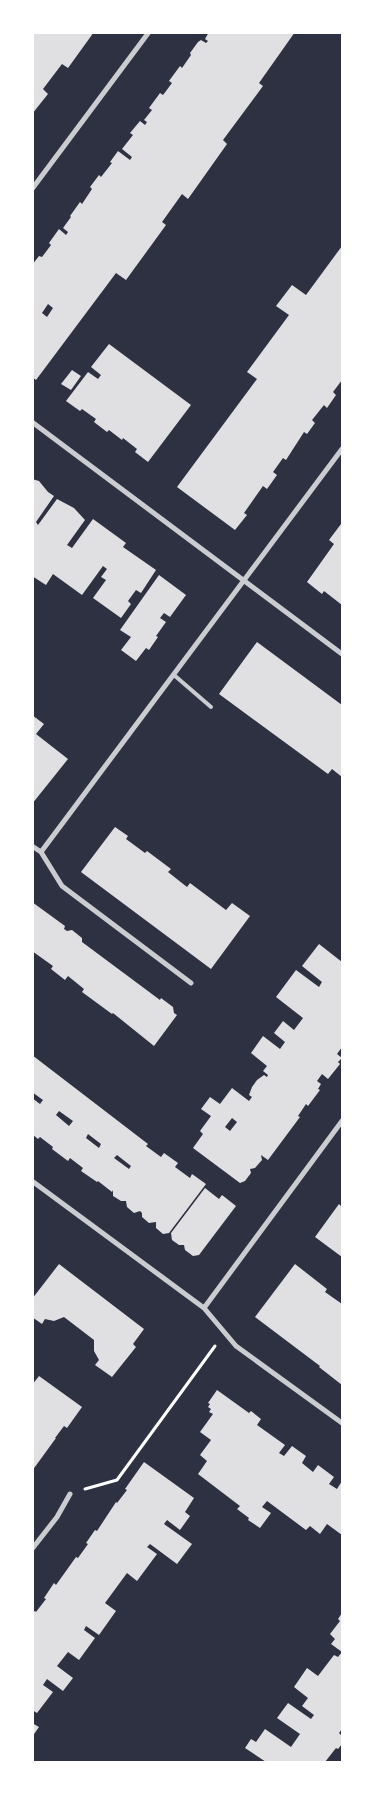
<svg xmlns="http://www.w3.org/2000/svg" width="375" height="1795" viewBox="0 0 375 1795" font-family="Cabin,sans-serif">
  <rect width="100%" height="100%" fill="#2d3142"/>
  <path fill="#e0e0e3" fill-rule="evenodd" d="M32,32H94L68,68L62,64L43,89L48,94L32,114Z
    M209,32H295L259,83L263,86L223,140L227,144L188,199L182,194L162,222L166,225L126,280L116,273L36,380L32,377V265L39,256L42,257L51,245L49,243L59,229L66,235L68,232L63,228L71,217L70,216L80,202L82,204L92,189L90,187L99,175L101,177L112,163L110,162L118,151L130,160L132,157L122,149L133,135L130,133L140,121L145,125L147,122L144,120L152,110L149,108L160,93L163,95L172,83L169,81L180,66L182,68L191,55L190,53L198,42L201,40L206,43L208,41L205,39ZM48,304L53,308L47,317L42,313Z
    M342,246V380L333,392L336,395L327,408L324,405L312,420L315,423L307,434L304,432L286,460L283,458L273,472L277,475L267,489L263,486L244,513L247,515L235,530L177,487L257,379L247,372L289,315L276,306L292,285L306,295Z
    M109,344L191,405L148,462L135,452L137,449L123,438L122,440L109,430L107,432L94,422L96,419L82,409L80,411L66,401L88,372L98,379L101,375L91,367Z
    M72,370L81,376L71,390L61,384Z
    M32,479L39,481L48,492L54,496L36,522L38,525L57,499L74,508L85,520L67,545L72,548L93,519L126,543L123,547L156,570L141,593L136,590L128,601L131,604L121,618L93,598L106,580L101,577L107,569L103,566L82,595L53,574L46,585L32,576Z
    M341,524L342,525L341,536L342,537V605L324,591L322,594L307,582L334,544L329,540Z
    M159,575L186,595L170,617L164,613L160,618L166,622L156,636L158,637L149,650L146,648L136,661L121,650L131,637L120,630Z
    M257,642L342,705V777L332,769L328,774L219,694Z
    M32,715L44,724L36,734L68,759L32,804Z
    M115,827L128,836L126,839L145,853L147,851L171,869L168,872L187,887L190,883L226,910L232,903L250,916L211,969L81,872Z
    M32,902L65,926L64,929L67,931L72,930L82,938V942L160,1000L161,998L173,1007L174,1013L177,1015L154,1046L113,1013L112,1014L82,992L84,989L68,976L65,980L51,969L53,966L32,951Z
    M319,944L342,962V1047L337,1054L342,1058L338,1062L340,1064L328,1079L322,1074L317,1081L321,1084L318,1089L320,1090L308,1106L306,1104L298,1116L300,1117L268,1160L261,1155L262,1160L255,1168L250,1169L251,1173L245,1181L240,1183L193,1148L203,1134L200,1131L211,1116L201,1109L210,1097L220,1104L232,1088L249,1101L252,1097L249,1095L252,1087L257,1080L264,1075L267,1077L268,1075L263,1071L267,1066L251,1053L263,1036L280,1049L285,1042L274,1033L283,1021L294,1030L303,1018L276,997L296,970L319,987L322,982L302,966ZM232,1118L237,1122L230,1131L225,1127Z
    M32,1055L148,1144L146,1146L161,1157L164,1153L178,1163L175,1167L190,1178L192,1174L206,1184L169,1233L163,1234L156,1228V1222L149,1223L142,1217V1213L140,1211L134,1213L127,1207L126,1201H121L113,1196V1190L112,1192L98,1181L97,1182L81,1171L83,1168L70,1158L68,1161L52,1149L53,1147L40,1137L38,1139L32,1134V1098L40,1104L43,1100L32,1092ZM59,1111L73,1121L69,1126L56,1115ZM88,1134L101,1144L99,1148L86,1138ZM117,1155L131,1166L129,1169L114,1158Z
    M205,1188L219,1199L222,1195L236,1206L199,1255L193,1256L185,1250L184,1245H179L172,1240L171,1233Z
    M339,1204L342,1207V1257L315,1237Z
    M59,1264L144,1329L133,1344L136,1347L112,1377L95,1365L99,1360L94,1351V1340L64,1317L54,1321L45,1319L42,1324L32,1317V1299Z
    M295,1264L327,1289L325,1292L342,1304V1385L319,1367L320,1366L255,1317Z
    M39,1376L82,1407L67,1428L64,1426L55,1438H56L32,1471V1385Z
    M217,1390L249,1413L251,1411L261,1419L257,1425L285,1445L279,1453L284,1456L292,1446L306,1456L302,1463L313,1472L318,1465L334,1477L329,1484L337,1489L342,1481V1535L327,1524L320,1534L310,1526L306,1530L267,1501L262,1507L271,1513L260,1528L248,1520L249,1518L237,1509L240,1506L198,1474L207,1461L200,1455L211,1440L200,1432L213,1414L209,1412L211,1409L208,1407L210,1404L208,1403Z
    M144,1462L194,1498L185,1512L190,1516L180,1530L167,1520L164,1524L192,1544L177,1564L150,1544L147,1547L157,1554L137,1581L127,1573L105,1603L116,1611L99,1635L86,1626L84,1630L95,1638L79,1660L68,1652L57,1666L73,1678L63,1691L47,1679L43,1685L53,1692L37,1713L32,1710V1613L35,1611L36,1612L46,1599L44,1598L54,1583L56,1585L76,1557L78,1558L88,1544L86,1543L95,1530L97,1531L116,1502L117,1503L127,1490L125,1489Z
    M342,1613V1729L339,1733L342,1736V1744L338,1749L336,1748L325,1762H266L245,1748L251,1739L256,1742L265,1729L291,1747L300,1734L277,1718L288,1703L311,1719L314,1715L302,1706L308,1698L294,1687L307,1668L318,1676L334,1655L338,1657L342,1652L331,1644L335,1639L330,1634L340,1621L338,1619Z
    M32,1723L39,1727L32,1737Z"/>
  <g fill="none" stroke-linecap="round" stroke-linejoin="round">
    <path stroke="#fff" stroke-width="3" d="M85,1489L117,1480L215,1346"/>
    <path stroke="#caccd0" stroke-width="4" d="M174,675L211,707"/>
    <path stroke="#caccd0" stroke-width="5" d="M32,189L149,32
      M32,422L342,654
      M32,846L41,852L62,886L191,983
      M41,852L342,449
      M32,1181L204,1308L236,1346L342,1423
      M204,1308L342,1121
      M32,1549L57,1517L70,1494"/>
  </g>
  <rect width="375" height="1795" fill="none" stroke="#ffffff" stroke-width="68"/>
</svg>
